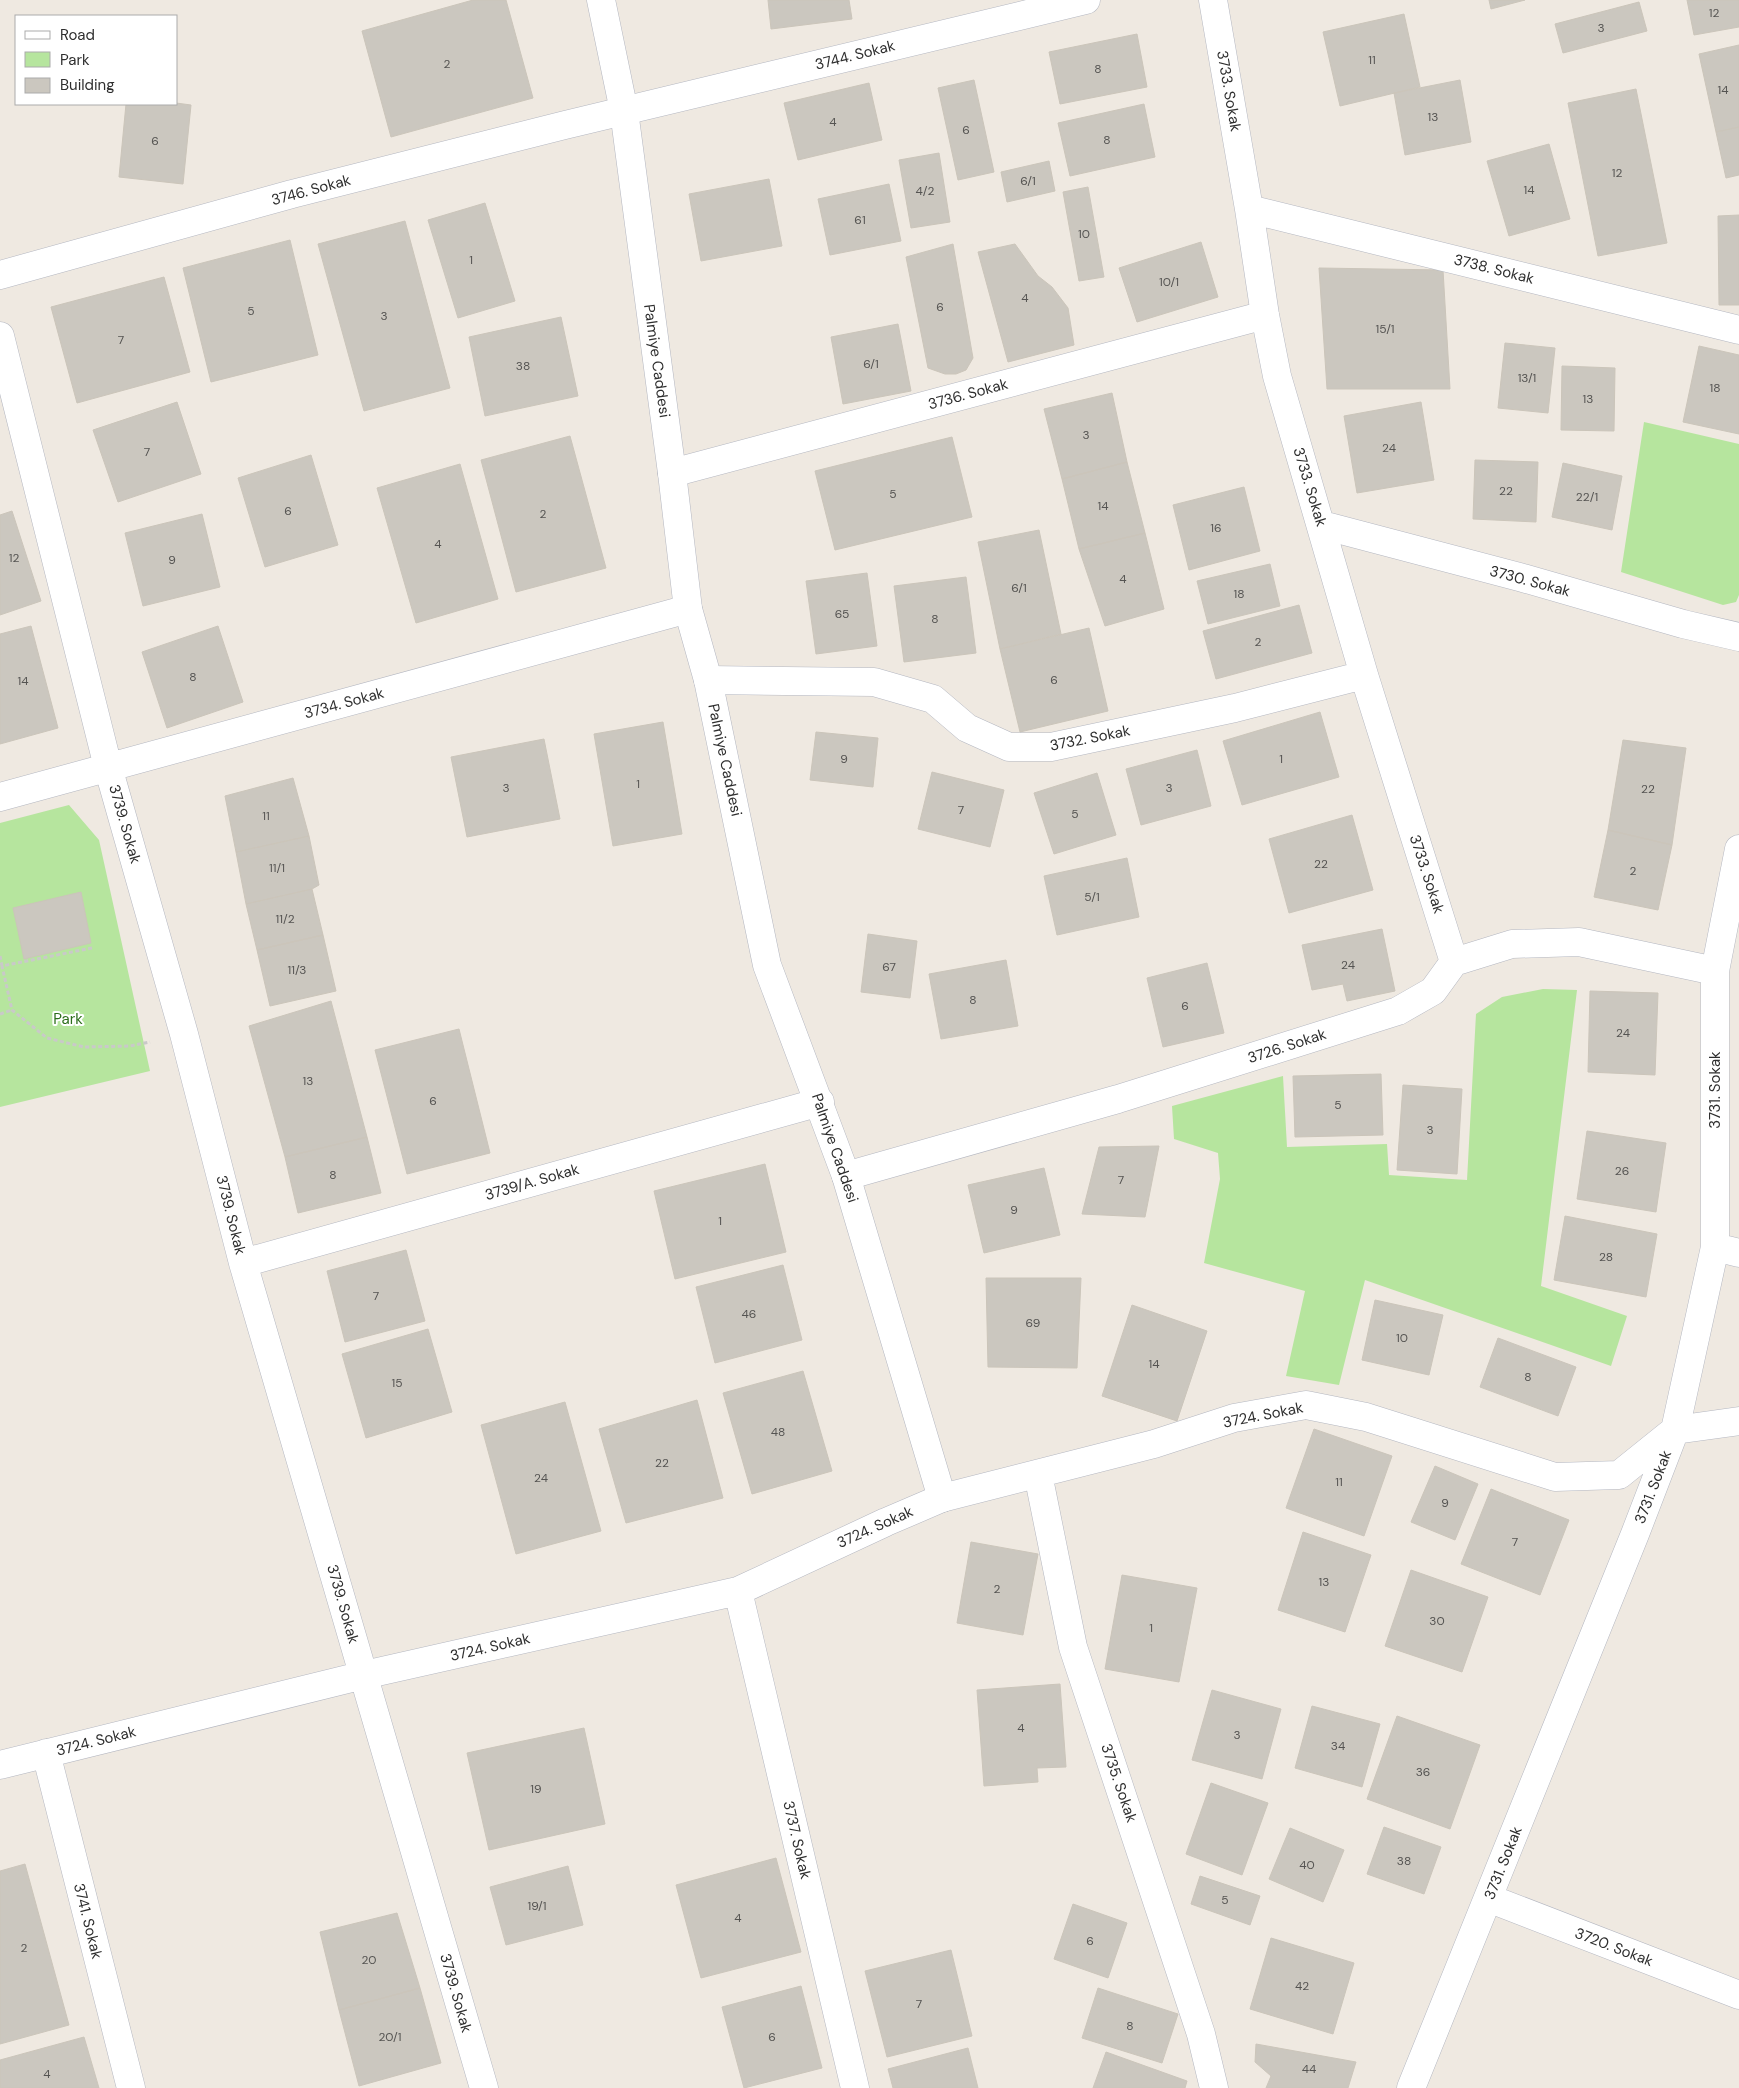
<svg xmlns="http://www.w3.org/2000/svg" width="1739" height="2088" viewBox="0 0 1739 2088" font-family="'DM Sans',sans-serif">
  <rect width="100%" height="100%" fill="#efe9e1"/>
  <path fill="#b6e59e" d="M1644,422L1739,444V595L1736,602L1723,605L1621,572Z
    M69,805L99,840L150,1071L0,1107V823Z
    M1543,989L1577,990L1541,1286L1627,1316L1611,1366L1365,1280L1339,1385L1286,1376L1305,1291L1204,1263L1220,1179L1218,1153L1174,1139L1172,1106L1283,1076L1287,1147L1387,1144L1389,1175L1467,1180L1476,1014L1502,997Z"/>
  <path fill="#cbc7bf" stroke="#cbc5ba" d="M473,0H506L533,98L391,137L362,31Z
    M768,0H849L852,19L771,29Z
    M1489,0H1525L1491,9Z
    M1687,0H1739V27L1694,35Z
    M1639,2L1647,31L1563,53L1555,24Z
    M1404,14L1420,87L1340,106L1323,32Z
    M1137,34L1147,87L1060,104L1049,52Z
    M1739,45V127L1716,132L1699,54Z
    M974,80L994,172L958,180L938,88Z
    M1460,80L1471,142L1405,155L1394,93Z
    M869,83L882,140L798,160L784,103Z
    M1636,89L1667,243L1598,256L1568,103Z
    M176,103L191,105L183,184L119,177L126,104Z
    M1144,104L1155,157L1070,176L1058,123Z
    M1739,127V175L1726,178L1716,132Z
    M1549,144L1570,219L1509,236L1487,161Z
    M939,153L950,222L911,228L899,160Z
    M1049,161L1055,191L1007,202L1001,172Z
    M769,179L782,246L701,261L689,194Z
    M889,184L901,241L830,255L818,199Z
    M1088,187L1104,277L1079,281L1063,192Z
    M485,203L515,301L458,318L428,220Z
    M1739,215V305H1719L1718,216Z
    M405,221L450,388L364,411L318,244Z
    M290,240L318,355L211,382L183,268Z
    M1201,242L1218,297L1137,322L1119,268Z
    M953,244L973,358L966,370L956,374H945L928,368L906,257Z
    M1015,244L1038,276L1052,287L1068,308L1074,345L1008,362L978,252Z
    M1319,268L1443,270L1450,389H1327Z
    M164,277L190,372L77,403L51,307Z
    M561,317L578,396L485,416L469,337Z
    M898,324L911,391L843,404L831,337Z
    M1505,343L1555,348L1548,413L1498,408Z
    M1699,346L1739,355V434L1683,422Z
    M1562,366L1615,368L1614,431L1561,430Z
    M1112,393L1127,462L1062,479L1044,409Z
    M177,402L201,474L118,502L93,430Z
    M1421,402L1434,480L1357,493L1344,416Z
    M570,436L606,568L516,592L481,460Z
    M952,437L972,517L835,550L815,471Z
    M311,455L338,545L265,567L238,478Z
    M1475,460L1538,462L1536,522L1473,519Z
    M1127,462L1145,533L1079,549L1062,479Z
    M1563,463L1622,476L1612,530L1552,517Z
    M460,464L498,599L416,623L377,488Z
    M1244,487L1260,551L1189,570L1173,505Z
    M12,511L41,601L0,615V515Z
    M202,514L220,587L143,606L125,533Z
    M1039,530L1061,634L1000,649L978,542Z
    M1145,533L1164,609L1105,626L1079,549Z
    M1270,564L1280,606L1208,624L1197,581Z
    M867,573L877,646L816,654L806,581Z
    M966,577L976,653L904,662L894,586Z
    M1299,605L1312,653L1216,679L1203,631Z
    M31,626L58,728L0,744V634Z
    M218,626L243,702L167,728L142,652Z
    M1089,628L1108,711L1020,732L1000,649Z
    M1320,712L1339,777L1242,805L1223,741Z
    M663,722L682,834L613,846L594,734Z
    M816,732L878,738L873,787L810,780Z
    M544,739L560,819L467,837L451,757Z
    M1623,740L1686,748L1672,845L1608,830Z
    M1197,750L1211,806L1141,825L1126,769Z
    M932,772L1004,790L990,847L918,829Z
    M1097,773L1116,835L1054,854L1034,793Z
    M293,778L309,836L236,852L225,796Z
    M1352,815L1373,890L1289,913L1269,839Z
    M1608,830L1672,845L1658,910L1594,897Z
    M309,836L319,885L312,889L246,904L236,852Z
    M1127,858L1139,917L1057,935L1044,876Z
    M312,889L323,935L257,950L246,904Z
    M81,892L91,943L24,959L13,908Z
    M1382,929L1395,991L1347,1001L1343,984L1312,990L1302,945Z
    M868,934L917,941L910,998L861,992Z
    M323,935L336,991L270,1006L257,950Z
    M1006,960L1018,1026L941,1039L929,974Z
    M1207,963L1224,1033L1163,1047L1147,978Z
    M1590,991L1658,993L1655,1075L1588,1072Z
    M331,1001L367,1137L285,1157L249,1026Z
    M459,1029L490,1153L407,1174L375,1050Z
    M1381,1074L1383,1135L1295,1137L1293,1076Z
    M1403,1085L1462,1089L1457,1174L1397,1170Z
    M1587,1131L1666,1143L1656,1212L1577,1199Z
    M367,1137L381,1193L298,1213L285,1157Z
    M1159,1146L1145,1217L1082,1214L1099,1147Z
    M765,1164L786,1252L675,1279L654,1191Z
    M1044,1168L1060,1235L984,1253L968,1185Z
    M1565,1216L1657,1234L1646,1297L1554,1280Z
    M406,1250L425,1321L345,1342L327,1271Z
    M783,1265L802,1340L715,1363L696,1287Z
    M986,1278H1081L1077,1368L988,1367Z
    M1375,1300L1443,1315L1429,1375L1362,1360Z
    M1132,1305L1207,1331L1177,1421L1102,1396Z
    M428,1329L452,1412L366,1438L342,1354Z
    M1498,1338L1576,1367L1558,1416L1480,1387Z
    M803,1371L832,1471L752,1494L723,1393Z
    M697,1400L723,1498L626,1523L599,1429Z
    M565,1402L601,1531L516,1554L481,1425Z
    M1314,1429L1392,1456L1364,1536L1286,1508Z
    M1435,1466L1478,1484L1455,1540L1411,1522Z
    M1491,1489L1569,1520L1540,1595L1461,1564Z
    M1303,1532L1371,1555L1345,1632L1278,1610Z
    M971,1542L1038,1554L1023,1635L957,1623Z
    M1411,1570L1488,1597L1462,1672L1385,1646Z
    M1122,1575L1197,1588L1179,1682L1105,1669Z
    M1060,1684L1066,1767L1037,1768L1038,1782L984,1786L977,1690Z
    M1212,1690L1281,1709L1262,1779L1192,1760Z
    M1312,1706L1380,1724L1362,1787L1295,1768Z
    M1397,1716L1480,1745L1450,1829L1367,1799Z
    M584,1728L605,1824L489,1850L467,1753Z
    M1211,1783L1268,1803L1242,1875L1186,1854Z
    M1384,1827L1441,1847L1424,1894L1367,1874Z
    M1290,1828L1344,1850L1323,1902L1269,1879Z
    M776,1858L801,1952L701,1978L676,1885Z
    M25,1864L69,2025L0,2044V1871Z
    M568,1866L583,1925L506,1945L490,1887Z
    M1200,1876L1260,1896L1250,1925L1191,1904Z
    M1073,1904L1127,1923L1108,1978L1054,1959Z
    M397,1913L420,1988L339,2010L320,1932Z
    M1271,1938L1354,1963L1333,2034L1250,2009Z
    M951,1950L972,2036L887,2057L865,1971Z
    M801,1986L822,2068L744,2088L722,2007Z
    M420,1988L441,2063L359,2086L339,2010Z
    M1098,1988L1178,2014L1162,2063L1082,2038Z
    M84,2037L99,2088H0V2060Z
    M1256,2044L1356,2062L1348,2088H1266L1271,2076L1255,2062Z
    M968,2048L978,2088H893L888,2069Z
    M1106,2052L1187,2081L1185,2088H1093Z"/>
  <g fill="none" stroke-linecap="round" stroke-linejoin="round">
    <defs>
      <path id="minor" d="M1213,0L1249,209L1265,315L1277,376L1364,675L1454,962
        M1249,209L1739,330
        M0,275L292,194L565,125L1086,0
        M0,336L108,767L184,1034L243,1263L484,2088
        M672,473L1265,315
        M1322,525L1523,578L1683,624L1739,637
        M708,680L874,682L933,699L967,728L1009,747H1051L1235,708L1364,675
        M0,797L688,609
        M846,1176L1118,1099L1398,1011L1433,991L1454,962L1512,944L1579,942L1715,971
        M1715,1247L1739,1253
        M243,1263L820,1102
        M1038,1474L1073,1647L1201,2034L1214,2088
        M738,1591L855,2088
        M46,1753L131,2088
        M0,1765L364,1675L738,1591L886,1522L942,1498L1154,1444L1234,1418L1306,1405L1366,1417L1555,1477L1619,1475L1675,1430L1739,1421
        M1488,1898L1739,1995
        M1411,2088L1635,1534L1675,1430L1715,1247V971L1739,849"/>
      <path id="tertiary" d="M601,0L624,111L672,473L688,609L708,680L767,965L846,1176L942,1498"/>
    </defs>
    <use href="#minor" stroke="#b4b7c1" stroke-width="29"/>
    <use href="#tertiary" stroke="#b4b7c1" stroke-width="29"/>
    <path stroke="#c9c9c9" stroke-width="3" stroke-dasharray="4 2.5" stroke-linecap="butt" d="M92,948L2,966L12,1010L47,1038L84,1047L130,1046L150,1042
      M0,956L2,966
      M0,1014L12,1010"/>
    <use href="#minor" stroke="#fff" stroke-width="28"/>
    <use href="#tertiary" stroke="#fff" stroke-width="28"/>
  </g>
  <g text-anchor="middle" stroke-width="4" stroke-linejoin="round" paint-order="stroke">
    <g font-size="12" fill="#555452">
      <text x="1714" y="17">12</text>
      <text x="1601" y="32">3</text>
      <text x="1372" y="64">11</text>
      <text x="447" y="68">2</text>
      <text x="1098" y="73">8</text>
      <text x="1723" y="94">14</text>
      <text x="1433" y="121">13</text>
      <text x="833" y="126">4</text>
      <text x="966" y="134">6</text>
      <text x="1107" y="144">8</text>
      <text x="155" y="145">6</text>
      <text x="1617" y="177">12</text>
      <text x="1028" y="185">6/1</text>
      <text x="1529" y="194">14</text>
      <text x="925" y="195">4/2</text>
      <text x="860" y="224">61</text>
      <text x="1084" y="238">10</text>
      <text x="471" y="264">1</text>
      <text x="1169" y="286">10/1</text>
      <text x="1025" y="302">4</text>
      <text x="940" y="311">6</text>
      <text x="251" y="315">5</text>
      <text x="384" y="320">3</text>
      <text x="1385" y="333">15/1</text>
      <text x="121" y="344">7</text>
      <text x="871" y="368">6/1</text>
      <text x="523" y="370">38</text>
      <text x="1527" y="382">13/1</text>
      <text x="1715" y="392">18</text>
      <text x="1588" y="403">13</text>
      <text x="1086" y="439">3</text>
      <text x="1389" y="452">24</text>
      <text x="147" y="456">7</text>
      <text x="1506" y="495">22</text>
      <text x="893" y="498">5</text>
      <text x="1587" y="501">22/1</text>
      <text x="1103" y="510">14</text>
      <text x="288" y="515">6</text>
      <text x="543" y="518">2</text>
      <text x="1216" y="532">16</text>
      <text x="438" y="548">4</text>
      <text x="14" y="562">12</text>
      <text x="172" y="564">9</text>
      <text x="1123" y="583">4</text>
      <text x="1019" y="592">6/1</text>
      <text x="1239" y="598">18</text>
      <text x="842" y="618">65</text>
      <text x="935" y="623">8</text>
      <text x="1258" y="646">2</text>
      <text x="193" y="681">8</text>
      <text x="1054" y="684">6</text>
      <text x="23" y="685">14</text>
      <text x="844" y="763">9</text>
      <text x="1281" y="763">1</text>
      <text x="638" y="788">1</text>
      <text x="506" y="792">3</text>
      <text x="1169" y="792">3</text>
      <text x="1648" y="793">22</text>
      <text x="961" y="814">7</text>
      <text x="1075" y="818">5</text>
      <text x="266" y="820">11</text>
      <text x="1321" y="868">22</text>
      <text x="277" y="872">11/1</text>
      <text x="1633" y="875">2</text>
      <text x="1092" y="901">5/1</text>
      <text x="285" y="923">11/2</text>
      <text x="1348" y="969">24</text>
      <text x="889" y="971">67</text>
      <text x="297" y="974">11/3</text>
      <text x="973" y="1004">8</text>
      <text x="1185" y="1010">6</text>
      <text x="1623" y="1037">24</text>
      <text x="308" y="1085">13</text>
      <text x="433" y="1105">6</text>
      <text x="1338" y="1109">5</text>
      <text x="1430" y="1134">3</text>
      <text x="1622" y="1175">26</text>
      <text x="333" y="1179">8</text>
      <text x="1121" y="1184">7</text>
      <text x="1014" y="1214">9</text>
      <text x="720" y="1225">1</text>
      <text x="1606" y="1261">28</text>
      <text x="376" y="1300">7</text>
      <text x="749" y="1318">46</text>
      <text x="1033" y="1327">69</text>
      <text x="1402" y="1342">10</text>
      <text x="1154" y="1368">14</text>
      <text x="1528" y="1381">8</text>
      <text x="397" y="1387">15</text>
      <text x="778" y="1436">48</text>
      <text x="662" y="1467">22</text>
      <text x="541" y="1482">24</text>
      <text x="1339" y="1486">11</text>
      <text x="1445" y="1507">9</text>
      <text x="1515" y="1546">7</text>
      <text x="1324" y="1586">13</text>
      <text x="997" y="1593">2</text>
      <text x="1437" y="1625">30</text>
      <text x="1151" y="1632">1</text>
      <text x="1021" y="1732">4</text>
      <text x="1237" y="1739">3</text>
      <text x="1338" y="1750">34</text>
      <text x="1423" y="1776">36</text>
      <text x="536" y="1793">19</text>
      <text x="1404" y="1865">38</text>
      <text x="1307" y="1869">40</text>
      <text x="1225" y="1904">5</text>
      <text x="537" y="1910">19/1</text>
      <text x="738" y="1922">4</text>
      <text x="1090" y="1945">6</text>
      <text x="24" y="1952">2</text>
      <text x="369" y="1964">20</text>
      <text x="1302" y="1990">42</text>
      <text x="919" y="2008">7</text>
      <text x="1130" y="2030">8</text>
      <text x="390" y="2041">20/1</text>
      <text x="772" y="2041">6</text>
      <text x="1309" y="2073">44</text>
      <text x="47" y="2078">4</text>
    </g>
    <g font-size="15" fill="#2e2e2e" stroke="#fff">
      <text transform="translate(855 55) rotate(-14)" y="5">3744. Sokak</text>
      <text transform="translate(1229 91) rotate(80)" y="5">3733. Sokak</text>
      <text transform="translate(311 190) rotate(-15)" y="5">3746. Sokak</text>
      <text transform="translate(1494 269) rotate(14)" y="5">3738. Sokak</text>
      <text transform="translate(657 361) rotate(82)" y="5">Palmiye Caddesi</text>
      <text transform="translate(968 394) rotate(-15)" y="5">3736. Sokak</text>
      <text transform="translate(1310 487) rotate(73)" y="5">3733. Sokak</text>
      <text transform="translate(1530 581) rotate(15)" y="5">3730. Sokak</text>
      <text transform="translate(344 703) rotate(-15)" y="5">3734. Sokak</text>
      <text transform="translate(1090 738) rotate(-11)" y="5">3732. Sokak</text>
      <text transform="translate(725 760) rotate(78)" y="5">Palmiye Caddesi</text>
      <text transform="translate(125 824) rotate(74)" y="5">3739. Sokak</text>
      <text transform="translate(1427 874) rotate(72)" y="5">3733. Sokak</text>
      <text transform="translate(1287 1046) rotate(-18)" y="5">3726. Sokak</text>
      <text transform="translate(1715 1090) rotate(-90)" y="5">3731. Sokak</text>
      <text transform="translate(835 1148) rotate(71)" y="5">Palmiye Caddesi</text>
      <text transform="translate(532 1182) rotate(-16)" y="5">3739/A. Sokak</text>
      <text transform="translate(231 1215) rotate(76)" y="5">3739. Sokak</text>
      <text transform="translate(1263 1415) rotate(-11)" y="5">3724. Sokak</text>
      <text transform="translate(1653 1487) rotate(-69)" y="5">3731. Sokak</text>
      <text transform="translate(875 1527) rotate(-24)" y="5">3724. Sokak</text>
      <text transform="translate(343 1604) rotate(74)" y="5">3739. Sokak</text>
      <text transform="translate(490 1647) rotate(-13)" y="5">3724. Sokak</text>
      <text transform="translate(96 1741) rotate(-14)" y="5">3724. Sokak</text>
      <text transform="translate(1119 1783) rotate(71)" y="5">3735. Sokak</text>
      <text transform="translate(797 1840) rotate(77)" y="5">3737. Sokak</text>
      <text transform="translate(1503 1863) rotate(-68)" y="5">3731. Sokak</text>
      <text transform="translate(88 1921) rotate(76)" y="5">3741. Sokak</text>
      <text transform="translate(1614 1947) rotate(21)" y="5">3720. Sokak</text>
      <text transform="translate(456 1993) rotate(74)" y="5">3739. Sokak</text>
    </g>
    <g font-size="15" fill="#2c6e1b" stroke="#fff">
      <text x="68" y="1024">Park</text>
    </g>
  </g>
  <rect x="15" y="15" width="162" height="90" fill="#ffffff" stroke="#ababab"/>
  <rect x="25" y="31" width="25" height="8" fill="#ffffff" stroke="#ababab"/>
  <text x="60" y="40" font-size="15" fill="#2e2e2e">Road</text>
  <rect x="25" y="52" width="25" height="15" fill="#b6e59e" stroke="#ababab"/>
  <text x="60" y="65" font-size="15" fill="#2e2e2e">Park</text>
  <rect x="25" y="78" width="25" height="15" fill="#cbc7bf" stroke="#ababab"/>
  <text x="60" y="90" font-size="15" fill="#2e2e2e">Building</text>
</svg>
